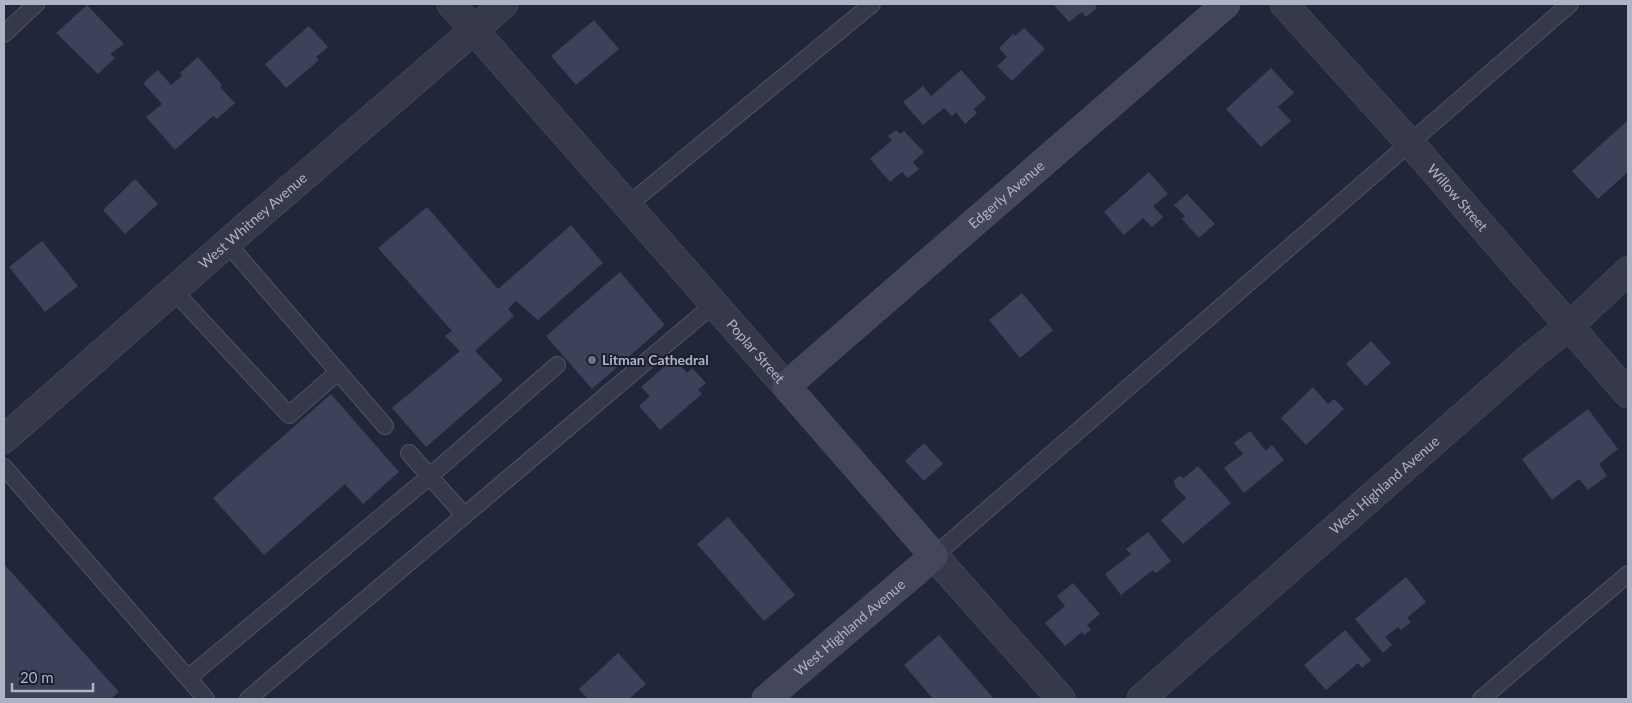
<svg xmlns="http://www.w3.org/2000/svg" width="1632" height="703" viewBox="0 0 1632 703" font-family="Lato,sans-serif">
  <rect width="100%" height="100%" fill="#21263a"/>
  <path fill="#3d425a" d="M1053,4H1094L1097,8L1086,17L1082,12L1069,22Z
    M87,5L124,44L110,54L115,58L98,74L56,33Z
    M594,20L619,49L576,85L551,56Z
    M309,26L328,47L316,57L319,60L286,88L265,64Z
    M1024,28L1045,49L1012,81L997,66L1007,57L999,48L1013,34L1015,36Z
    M198,57L222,85L220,87L235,103L217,119L213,116L175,150L146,117L162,104L143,83L158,70L171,85L182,76L180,73Z
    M1271,68L1294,93L1278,107L1291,121L1261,147L1226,109Z
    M961,70L986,98L974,109L977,113L965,124L956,112L952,116L944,108L923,125L903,102L923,86L931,96Z
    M1628,120V172L1598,199L1572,171Z
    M896,130L900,134L904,131L924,152L913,162L919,169L908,178L902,172L890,182L870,159L892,140L888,136Z
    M1149,172L1168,194L1153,206L1163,217L1152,227L1143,218L1124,235L1104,212Z
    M135,179L158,204L125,234L103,210Z
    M1187,194L1215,224L1199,238L1182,219L1185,216L1174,205Z
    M427,207L498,289L571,225L603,263L538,320L516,301L508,309L514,316L475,351L503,380L426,447L392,408L460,351L445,336L452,331L378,248Z
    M42,241L78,286L45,312L9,267Z
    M620,272L665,325L592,389L546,336Z
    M1022,293L1053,330L1020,358L989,320Z
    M1371,341L1391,363L1366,386L1346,364Z
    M674,358L687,373L692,368L706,383L698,390L702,394L660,430L639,406L650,396L641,387Z
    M1313,387L1328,404L1334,399L1344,409L1306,445L1281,418Z
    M331,394L399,472L363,504L345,484L264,555L213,498Z
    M1588,409L1618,449L1599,464L1607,476L1588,490L1579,479L1552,500L1522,459Z
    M1250,431L1266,451L1272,445L1284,460L1244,493L1224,468L1243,454L1234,443Z
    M924,443L943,464L924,481L905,461Z
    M1198,466L1231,503L1183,544L1161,520L1186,498L1175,486L1174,480L1180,476L1184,478Z
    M728,517L795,595L764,621L697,544Z
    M1148,532L1171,561L1156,573L1153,570L1121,595L1105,574L1131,554L1126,549Z
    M4,564L119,692L111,699H4Z
    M1406,577L1426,602L1407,618L1411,622L1401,630L1398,627L1385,637L1392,645L1383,653L1355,619Z
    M1073,583L1100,614L1087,625L1091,630L1084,635L1082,632L1065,646L1045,623L1065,606L1057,596Z
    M1345,630L1371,660L1362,668L1358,663L1326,690L1304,665Z
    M939,635L994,699H933L904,665Z
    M618,653L646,684L629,699H588L579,689Z"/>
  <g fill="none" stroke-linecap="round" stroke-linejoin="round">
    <defs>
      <path id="lane" d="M4,34L36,4
        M628,205L872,4
        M227,243L385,426
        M173,290L289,415L338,372
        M409,453L464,515
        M4,467L206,699
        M934,556L1570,4
        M188,678L430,476L557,365
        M248,699L714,304
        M1481,699L1628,574"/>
      <g id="street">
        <path id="s1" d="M451,4L786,386"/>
        <path id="s2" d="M1284,4L1410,143L1628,394"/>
        <path id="s3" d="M4,439L250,223L504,4"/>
        <path d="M934,556L1061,699"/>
        <path id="s4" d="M1141,699L1534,354L1569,326L1628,271"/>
      </g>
      <g id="secondary">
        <path id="s5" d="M766,699L934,556L786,386L1226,4"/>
      </g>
    </defs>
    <use href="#lane" stroke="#4f5365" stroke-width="18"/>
    <use href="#street" stroke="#4f5365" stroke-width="29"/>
    <use href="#secondary" stroke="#4f5365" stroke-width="29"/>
    <use href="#lane" stroke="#35394a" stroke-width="16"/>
    <use href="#street" stroke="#35394a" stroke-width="28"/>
    <use href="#secondary" stroke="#43465d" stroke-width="28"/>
  </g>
  <circle fill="#6b7280" stroke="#1a1e2f" stroke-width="2" cx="592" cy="360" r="5"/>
  <g text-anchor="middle" stroke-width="4" stroke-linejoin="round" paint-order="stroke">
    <g font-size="14" fill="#afb3c6" stroke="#1a1e2f">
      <text dy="5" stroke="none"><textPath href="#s5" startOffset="738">Edgerly Avenue</textPath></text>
      <text dy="5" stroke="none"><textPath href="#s2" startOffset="260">Willow Street</textPath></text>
      <text dy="5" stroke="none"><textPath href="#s3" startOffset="331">West Whitney Avenue</textPath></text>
      <text dy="5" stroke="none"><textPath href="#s1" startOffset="462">Poplar Street</textPath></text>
      <text dy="5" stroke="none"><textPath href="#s4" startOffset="324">West Highland Avenue</textPath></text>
      <text dy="5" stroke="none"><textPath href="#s5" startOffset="110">West Highland Avenue</textPath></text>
    </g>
    <g font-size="14" font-weight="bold" fill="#afb3c6" stroke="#1a1e2f" text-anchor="start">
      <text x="602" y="365">Litman Cathedral</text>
    </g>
  </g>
  <rect width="1632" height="703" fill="none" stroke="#afb3c6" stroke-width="10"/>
  <path d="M12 683v8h81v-8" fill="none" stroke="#afb3c6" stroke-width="2.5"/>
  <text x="20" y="683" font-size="15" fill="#afb3c6" stroke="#1a1e2f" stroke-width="4" paint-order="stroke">20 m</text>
</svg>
